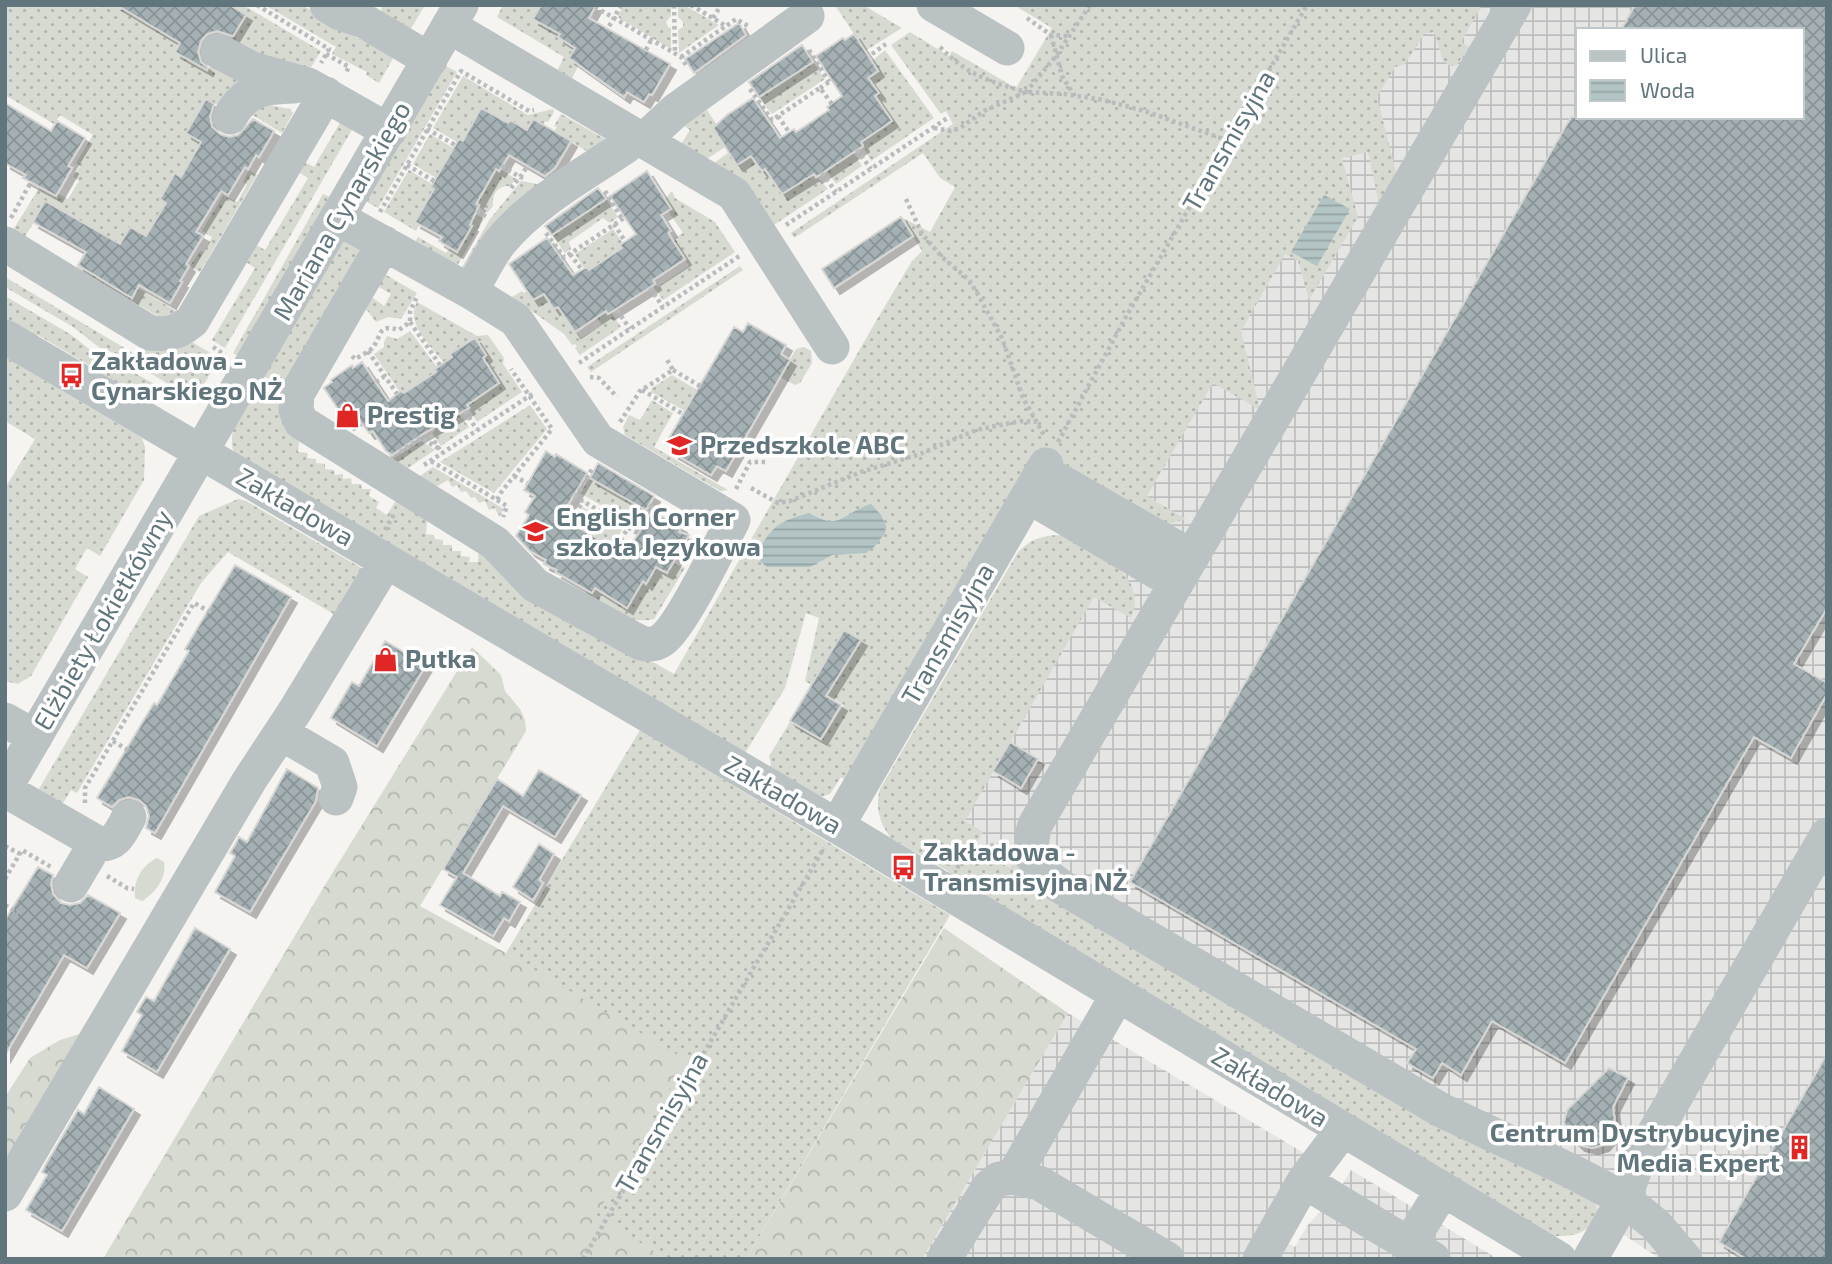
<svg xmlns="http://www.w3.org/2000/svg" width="1832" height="1264" viewBox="0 0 1832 1264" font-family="'Exo 2',sans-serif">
  <defs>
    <pattern id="industrial-grid" width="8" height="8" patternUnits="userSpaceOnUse" patternTransform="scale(1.75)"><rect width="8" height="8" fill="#e5e6e4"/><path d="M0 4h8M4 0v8" fill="none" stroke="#bdbfbe"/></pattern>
    <pattern id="grass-dots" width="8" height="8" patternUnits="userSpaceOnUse" patternTransform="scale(1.75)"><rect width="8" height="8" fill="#d6dad0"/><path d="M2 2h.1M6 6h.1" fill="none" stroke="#b1b5ae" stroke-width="1.8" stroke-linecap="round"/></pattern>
    <pattern id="forest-crowns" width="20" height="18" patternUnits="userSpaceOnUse" patternTransform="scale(1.75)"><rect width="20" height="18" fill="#d6dad0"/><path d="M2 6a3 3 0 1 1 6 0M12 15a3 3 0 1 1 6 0" fill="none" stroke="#b1b5ae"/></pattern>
    <pattern id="water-rules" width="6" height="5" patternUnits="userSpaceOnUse" patternTransform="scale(1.75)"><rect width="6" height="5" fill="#b2c4c4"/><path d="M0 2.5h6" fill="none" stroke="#94a4a4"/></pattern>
    <pattern id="building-cross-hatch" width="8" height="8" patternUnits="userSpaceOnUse" patternTransform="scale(1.75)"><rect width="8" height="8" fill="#a4b0b3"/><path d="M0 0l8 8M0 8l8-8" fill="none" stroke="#899497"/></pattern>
    <filter id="shadow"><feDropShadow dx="6" dy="6" stdDeviation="0" flood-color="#0004"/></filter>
  </defs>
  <rect width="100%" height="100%" fill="#f5f4f1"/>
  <path fill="url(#industrial-grid)" fill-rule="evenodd" d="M1444,5H1827V1259H1660L1609,1225L967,857L959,829L1366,100ZM1578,30H1802V117H1578Z
    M1068,1013L1304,1153L1262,1229L1295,1247L1307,1226L1338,1192L1351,1170L1498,1259H922Z"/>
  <path fill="url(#grass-dots)" d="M5,5H94L98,8L100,5H117L179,43L174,52L207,71L213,62L241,76L223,108L207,99L186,133L201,142L181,177L175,173L160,198L166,203L146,236L130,227L120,243L112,239L101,257L142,281L138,288L176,311L173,317L161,318L76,268L85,252L34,222L24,238L13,230L41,185L68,199L79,181L73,177L80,166L76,163L93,135L60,115L54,124L5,95Z
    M231,5H243L321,51L310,69L228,45L246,15Z
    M265,5H302L361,40L368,38L396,53L379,83L366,75L367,72L332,54L336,47Z
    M382,5H425L409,32L381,15Z
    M503,5H541L560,34L558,38L575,48L569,58L579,64L571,81L556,73L564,57L497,17Z
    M624,5H671V16L666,22L668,27L671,28V49L619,18L618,15Z
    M678,5H684L719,25L679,53L678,30L683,27V22L678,17Z
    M835,5H863L902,28L865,51Z
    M1014,5H1482L1461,42L1469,47L1457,65L1450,66L1443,61L1434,32L1424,34L1405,64L1395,67L1377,97L1396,172L1379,203L1368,152L1342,158L1358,217L1309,300L1298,261L1285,254L1241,331L1260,410L1213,383L1147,496L1186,519L1164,525L1035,459L847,781L841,777L830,794L821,797L766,773L771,764L769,756L790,722L821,741L844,705L805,681L819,618L806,613L785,688L742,758L235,455C223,430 248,400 260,378L287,395L300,431L298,452L308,453L307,458L316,459V463L325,464V469L334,470L335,475L343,474V479L351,478L352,484H361L362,489H371L369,496L379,502L376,508L387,515L401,492L428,509L426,534L434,535L435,539L443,540V545H452V551H461V556L470,557L469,562H478L479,542L531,592L674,674L876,321L912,261L922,251L901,217L930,232L955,187L940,178L923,153L794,238L791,233L953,124L946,111L941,114L891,45L910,32L949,56L952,51L1016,88L1052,28Z
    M885,50L934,118L871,161L861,142L892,121L875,96L878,93L868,78L878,71L872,61Z
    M813,62L825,79L772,114L759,97Z
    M442,64L457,72L378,208L363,200Z
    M463,76L528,115L553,109L554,112L548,122L546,121L543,124L533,119L527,130L510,120L508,123L481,108L463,141L459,139L457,142L433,128Z
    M269,105L290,109L293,113L282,133L246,111Z
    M707,110L717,125L725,147L707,159L681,144L690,130L683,125Z
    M561,114L605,139L588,152L554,131L557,127L554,126Z
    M341,121L353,128L225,348L212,340L255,268L240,258L250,241L265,250L308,178L293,169L299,159L314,167Z
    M430,134L453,148L451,151L455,153L442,176L438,174L436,178L413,164Z
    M729,152L751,156L761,171L765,169L782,194L814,174L828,189L774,225L714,163Z
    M853,152L862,166L836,184L826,170Z
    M496,169L499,171L500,169L516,179L510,186C498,185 491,195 493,206L487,213L476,204Z
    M249,170L257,175L200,272L190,266L200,251L204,252L212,237L202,231L223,195L237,202L247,185L243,182Z
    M409,170L432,184L431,186L434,189L415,221L420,224L416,231L384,212Z
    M521,181L548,186L476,263L461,269L490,219Z
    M672,191L675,198L715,222L735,252L663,300L653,286L655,283L658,287L689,266L672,240L683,233L668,211L671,208L665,199Z
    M323,194L334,199L242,359L233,353Z
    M606,199L618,217L610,223L603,218L569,242L571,249L565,253L552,235Z
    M475,214L484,219L457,266L415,242L418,237L446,253L450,248L457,251L472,227L466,223Z
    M613,229L623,243L620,245L622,248L589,270L587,267L584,268L575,254Z
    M348,239L364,242L289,391L262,375L339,242Z
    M740,266L743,270L591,372L587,367Z
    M383,273L417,293L401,319L388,317L376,322L363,305L369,295L384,306L391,294L379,287L377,290L368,286Z
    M5,277L138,356L147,342H192L219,358L198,395L190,397L120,355L100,348L73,327L5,287Z
    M522,291L524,293L527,291L533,300L544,294L554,309L558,307L581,338L602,325L597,318L606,311L609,315L612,313L621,327L580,355L575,348L577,346L575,344L572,345L564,334L512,297Z
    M5,296L70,334L97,355L93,365L90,366L38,335L35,340L5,323Z
    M417,302L477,336L488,335L504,358L503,364L522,392L477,422L467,405L499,383L483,358L486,355L474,338L450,354L454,359L444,363C431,346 405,324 417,302Z
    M410,331L437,367L435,369L436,372L404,393L400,392L374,354L384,347V342L387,336L397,339Z
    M804,347L811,351L812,363L800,383L795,385L780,377L796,349Z
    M5,357L142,438L145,447L144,480L100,556L87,548L75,569L88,577L31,676L18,684L5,681V488L35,439L5,421Z
    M108,359L155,384L157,390L152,404L95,376L105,360Z
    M672,375L697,390L685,411L651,392L652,388Z
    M652,400L673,413L654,447L728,490L720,491L625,435L623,427L629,415L640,420Z
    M530,405L547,429L494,493L440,462Z
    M457,411L469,427L441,446L432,433L435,431L433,427Z
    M421,441L435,450L405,470L390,461Z
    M433,467L504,509L499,517L495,508L489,510L485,501L479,503L475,497L471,498L466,491L461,492L457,485L452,487L448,480L427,492L411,482Z
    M590,478L646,510L636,526L580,493Z
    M238,499L246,501L365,570L342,619L228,552L201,583L77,793L71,790L62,805L36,794L199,516Z
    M583,507L622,530L613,544L610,546L576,526L577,523L575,521Z
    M1064,535C1094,553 1150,573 1131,618L1094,597L965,821L983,832L974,847L1010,868L1016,858L1594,1201L1599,1214C1585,1236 1575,1236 1550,1236L945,878L948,871L891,838C879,823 875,807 880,789L1018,552C1032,538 1044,535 1064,535Z
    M673,563L685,568L654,619C629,625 608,609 586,598L587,589L595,588L627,607L643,581L646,583L656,567L667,573Z
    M640,730L950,915L746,1259H667L595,1217L685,1061L506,953Z"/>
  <path fill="url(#forest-crowns)" d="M472,647L501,675L505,691L520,709L525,720L526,731L420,906L506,953L686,1060L596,1216L667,1259H103L325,885Z
    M944,928L1068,1013L922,1259H746Z
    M86,1032L5,1168V1097L30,1058L60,1040Z"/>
  <path fill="#d6dad0" d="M157,858L164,862C167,878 155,893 142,901L135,898C133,881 141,866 157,858Z"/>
  <path fill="url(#water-rules)" d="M1324,195L1350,209L1317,266L1291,252Z
    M871,504L881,515L886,526L885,533L875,546L866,553L832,555L810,567H767L760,561L759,548C777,522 780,522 809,513C841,532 842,513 871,504Z"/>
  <path fill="url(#building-cross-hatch)" stroke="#d6d6d4" stroke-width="2" filter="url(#shadow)" d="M117,5H230L246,15L233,36L217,31L207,34L201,41L198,52L201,62L208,68L207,70L175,52L180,43Z
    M541,5H596L589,18L670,64L652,95L649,94L644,102L627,92L624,97L569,58L575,48L558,37L560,34L533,19Z
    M1635,5H1827V608L1794,664L1827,683V694L1791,758L1754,737L1565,1063L1492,1021L1461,1075L1442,1063L1433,1078L1407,1063L1416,1049L1130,882L1571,117H1802V30H1621Z
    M739,23L746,35L694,73L685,59Z
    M854,34L878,71L868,78L879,93L875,96L892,121L861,142L863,146L816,177L814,174L782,194L765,169L762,171L751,156L737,165L713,128L727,115L753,98L780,138L794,129L796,132L829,110L827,107L842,96L816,56L843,38L845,40Z
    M802,45L813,62L759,97L749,82Z
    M206,99L214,104L210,116L212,127L220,134L229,137L238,135L253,119L274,131L259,157L256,155L248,169L245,167L228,195L221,191L196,232L203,236L186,264L189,266L180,281L182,282L170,303L139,285L132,298L78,265L86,252L33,222L45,201L120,244L130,227L146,236L166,203L160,199L175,173L181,177L201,142L186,133Z
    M5,103L51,131L57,121L85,138L68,166L72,168L56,196L23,178L26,175L5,163Z
    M481,108L508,123L510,120L527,130L533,119L571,141L555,168L545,176L509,155L499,171L496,169L476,204L479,205L470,225L472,226L457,252L439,241L442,237L415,222L434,189L431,187L436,178L459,139L463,141Z
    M647,171L671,209L661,215L671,231L668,233L685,259L653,280L655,284L646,290L608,314L606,311L575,332L558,307L554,309L544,294L533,300L509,264L547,238L573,275L587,267L589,270L622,248L620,245L636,234L610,196Z
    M598,188L606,199L552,235L545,226Z
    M901,217L913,236L834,288L822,269Z
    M748,323L786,345L781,354L790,360L726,471L717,466L711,475L673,453L678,444L669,438L734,327L743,332Z
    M475,338L486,355L483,358L499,383L467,405L469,408L421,435L392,455L386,451L373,431L369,433L358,418L348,424L324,388L332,382L331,380L352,365L353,368L362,362L388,401L401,391L404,393L436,372L435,369L452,357L450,354Z
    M546,451L555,457L556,454L587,473L562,515L577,523L576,526L610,546L612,543L627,552L652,511L681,527L679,532L689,535L667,573L656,567L646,584L643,581L627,608L595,588L592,593L556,572L557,570L544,564L546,560L530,551L516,536L529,515L525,512L535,496L524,490Z
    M598,463L654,496L646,510L590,478Z
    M235,565L291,597L155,833L146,828L149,816L146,806L139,800L128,797L119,800L112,807L97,798L154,703L157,705L189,651L185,649Z
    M844,630L861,640L826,696L841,705L821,739L790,721Z
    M385,641L426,665L377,746L331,718L352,682L359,686Z
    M1010,742L1038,759L1021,788L993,771Z
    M287,769L318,788L316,801L250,912L215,892L235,856L230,853L235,845L239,837L247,842Z
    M539,770L581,795L555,837L503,806L463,873L500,896L502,892L520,902L509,921L504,918L493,936L440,905L457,877L443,869L497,779L523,796Z
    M539,844L554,854L539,880L543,883L533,900L513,887Z
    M38,867L53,875L51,884L53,894L61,903L70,905L80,903L88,895L120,913L87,968L64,955L5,1055V920Z
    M195,928L230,949L157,1072L122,1051L142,1015L137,1012L146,997L154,1001Z
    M1827,1054V1259H1746L1719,1242Z
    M1609,1068L1628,1078L1613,1107L1615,1123L1612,1135L1603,1145L1592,1148L1579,1145L1568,1135L1564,1122L1567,1110Z
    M99,1087L134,1109L62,1231L26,1210L47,1175L42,1172L46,1164L78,1110L84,1114Z"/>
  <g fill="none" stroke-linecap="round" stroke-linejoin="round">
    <path stroke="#b8bcbd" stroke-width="4.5" stroke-dasharray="3.5 3.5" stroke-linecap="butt" d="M257,5L329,49L321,63
      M621,5L614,18L681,57L687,67
      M674,5L675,53
      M691,5L726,26L736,19L748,26
      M595,7L614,18L608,28
      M713,18L720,7
      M1027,18L1051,35L1069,36
      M1051,35L1062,76L1074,95
      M940,47C969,76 988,81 1026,92L1056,56L1090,5
      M646,50L651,40
      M809,50L829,82
      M326,54L349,67L345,74
      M872,54L886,44
      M681,57L726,26
      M820,88L832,80
      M750,89L772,120L820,88L832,104
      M778,116L789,132
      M934,128L951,131L960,128L984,111L1026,92L1065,94L1103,100L1145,111L1229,141
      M427,129L455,145
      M857,150L871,169
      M407,165L434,181
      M502,166L520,177L529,164
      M822,173L836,192
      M511,188L520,177L525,178
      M605,191L622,219
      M906,199L922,234L942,257L969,280L977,293L1002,338L1023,398L1045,437
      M477,211L487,217
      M380,212L461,71L529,111L534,110
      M11,218L31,182
      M614,224L625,241
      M786,225L949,117
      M546,233L564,257
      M570,254L582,270
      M562,259L624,218
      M650,288L663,307
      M617,310L630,329
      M410,322L440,365
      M213,347L225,355
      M368,351L397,394
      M352,356L355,359C360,356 371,351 374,346C382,333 379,324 399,330L410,322V311L418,295
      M99,362L104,354
      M579,363L741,255
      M137,370H186L217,366
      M673,370L700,386
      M590,377L599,378L617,397
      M376,382L385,376
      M642,390L683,414
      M465,411L477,430
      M620,422L640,391L673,370L666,358
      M430,435L442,453
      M1058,442L1127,315L1307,5
      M400,452L421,438L438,448
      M431,461L497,500L502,491L552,429L511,369
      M424,465L534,393
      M514,476L527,483
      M751,488L778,503L790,501L861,472L920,454L976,430L1021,421L1037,422
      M736,489L750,462H766
      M574,496L639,534
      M576,497L592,469
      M497,500L507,506L503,517
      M572,520L583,501
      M385,530L394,514
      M636,532L653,503
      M617,546L628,528
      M113,741L131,752
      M85,803V788L194,603L212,613
      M5,846L20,854
      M957,868C971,845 981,847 1005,844
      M107,876L127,888L134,889
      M5,879L22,850L51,867
      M5,905L18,913
      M583,1259L824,848"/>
    <path stroke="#bbc2c4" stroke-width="35" d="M327,5L340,13L364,21L430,60
      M934,5L1007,48
      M1514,5L1035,825C1025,857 1038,872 1065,889L1441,1110L1575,1173L1624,1199L1656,1225L1685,1259
      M449,26L734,194L832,347
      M218,51L252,69L308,85L389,131
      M230,117C247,88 263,87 294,86
      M643,141L675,111L807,16
      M338,218L471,292L516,320L598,440L733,520C720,545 682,626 662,640C655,645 649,645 641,643L535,585L495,543L301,422L296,410L297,394L384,243
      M5,244L150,333C169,335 177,333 192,321L326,94
      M471,292C480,275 489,256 501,241C533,202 585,174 626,146
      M5,337L837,826L1559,1259
      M1042,471L1192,557
      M1028,496L1176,583
      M5,720L35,737
      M281,733L332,763L340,787L336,798
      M5,788L461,5
      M5,790L99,844C117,845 121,831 129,817
      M837,826L1046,465
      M71,885L96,843
      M1013,1177L1117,996
      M1304,1181L1433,1259
      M5,1194L249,781L295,711L386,561
      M1409,1245L1443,1189
      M944,1259L989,1187L999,1179L1013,1177L1039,1183L1167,1259
      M1260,1259L1304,1181L1342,1131
      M1590,1259L1624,1199L1637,1163L1827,835"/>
  </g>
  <defs>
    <symbol id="bus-bare" viewBox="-9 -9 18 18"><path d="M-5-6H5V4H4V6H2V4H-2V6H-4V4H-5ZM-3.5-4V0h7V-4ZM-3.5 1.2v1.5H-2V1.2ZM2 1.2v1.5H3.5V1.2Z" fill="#e12725" stroke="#fff" stroke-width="2.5" paint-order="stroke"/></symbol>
    <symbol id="shop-bare" viewBox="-9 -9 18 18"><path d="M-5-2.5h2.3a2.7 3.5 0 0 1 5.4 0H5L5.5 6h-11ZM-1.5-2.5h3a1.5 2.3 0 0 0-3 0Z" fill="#e12725" stroke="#fff" stroke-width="2.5" paint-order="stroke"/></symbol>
    <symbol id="school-bare" viewBox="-9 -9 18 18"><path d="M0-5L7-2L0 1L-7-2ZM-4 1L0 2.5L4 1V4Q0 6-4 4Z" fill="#e12725" stroke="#fff" stroke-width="2.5" paint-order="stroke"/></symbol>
    <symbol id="building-bare" viewBox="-9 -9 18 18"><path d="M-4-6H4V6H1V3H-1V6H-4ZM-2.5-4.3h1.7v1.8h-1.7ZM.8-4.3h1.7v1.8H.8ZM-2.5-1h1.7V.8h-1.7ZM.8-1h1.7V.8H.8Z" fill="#e12725" stroke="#fff" stroke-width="2.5" paint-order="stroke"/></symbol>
  </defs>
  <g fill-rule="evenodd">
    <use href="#bus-bare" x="54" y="358" width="35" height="35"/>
    <use href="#shop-bare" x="330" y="398" width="35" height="35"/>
    <use href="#school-bare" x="662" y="428" width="35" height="35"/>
    <use href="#school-bare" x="518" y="514" width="35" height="35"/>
    <use href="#shop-bare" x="368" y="642" width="35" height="35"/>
    <use href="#bus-bare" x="886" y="850" width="35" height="35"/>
    <use href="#building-bare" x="1782" y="1130" width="35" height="35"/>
  </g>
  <g text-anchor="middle" stroke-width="7" stroke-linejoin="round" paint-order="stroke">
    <g font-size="26" fill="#60767c" stroke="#fff">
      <text transform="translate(1229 141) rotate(-60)" y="9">Transmisyjna</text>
      <text transform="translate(342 211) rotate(-60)" y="9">Mariana Cynarskiego</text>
      <text transform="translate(295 507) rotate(30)" y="9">Zakładowa</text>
      <text transform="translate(103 620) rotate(-60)" y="9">Elżbiety Łokietkówny</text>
      <text transform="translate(948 634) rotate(-60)" y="9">Transmisyjna</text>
      <text transform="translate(783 795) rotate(30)" y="9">Zakładowa</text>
      <text transform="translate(1270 1087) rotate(31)" y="9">Zakładowa</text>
      <text transform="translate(662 1123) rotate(-60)" y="9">Transmisyjna</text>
    </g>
    <g font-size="26" font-weight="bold" fill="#60767c" stroke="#fff" text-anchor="start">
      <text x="91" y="370">Zakładowa -<tspan x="91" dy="30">Cynarskiego NŻ</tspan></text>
      <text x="367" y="424">Prestig</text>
      <text x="700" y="454">Przedszkole ABC</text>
      <text x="556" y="526">English Corner<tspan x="556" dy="30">szkoła Językowa</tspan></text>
      <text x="405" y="668">Putka</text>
      <text x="923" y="861">Zakładowa -<tspan x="923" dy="30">Transmisyjna NŻ</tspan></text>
      <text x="1780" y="1142" text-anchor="end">Centrum Dystrybucyjne<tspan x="1780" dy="30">Media Expert</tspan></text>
    </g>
  </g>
  <rect width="1832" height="1264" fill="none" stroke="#60767c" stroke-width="14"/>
  <rect x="1576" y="28" width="228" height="91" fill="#ffffff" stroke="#bfc8cb" stroke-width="2"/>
  <rect x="1590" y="51" width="35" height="10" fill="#bbc2c4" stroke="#bfc8cb" stroke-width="2"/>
  <text x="1640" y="63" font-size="21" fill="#60767c">Ulica</text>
  <rect x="1590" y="80" width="35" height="21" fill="url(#water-rules)" stroke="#bfc8cb" stroke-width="2"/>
  <text x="1640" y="98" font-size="21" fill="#60767c">Woda</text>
</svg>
